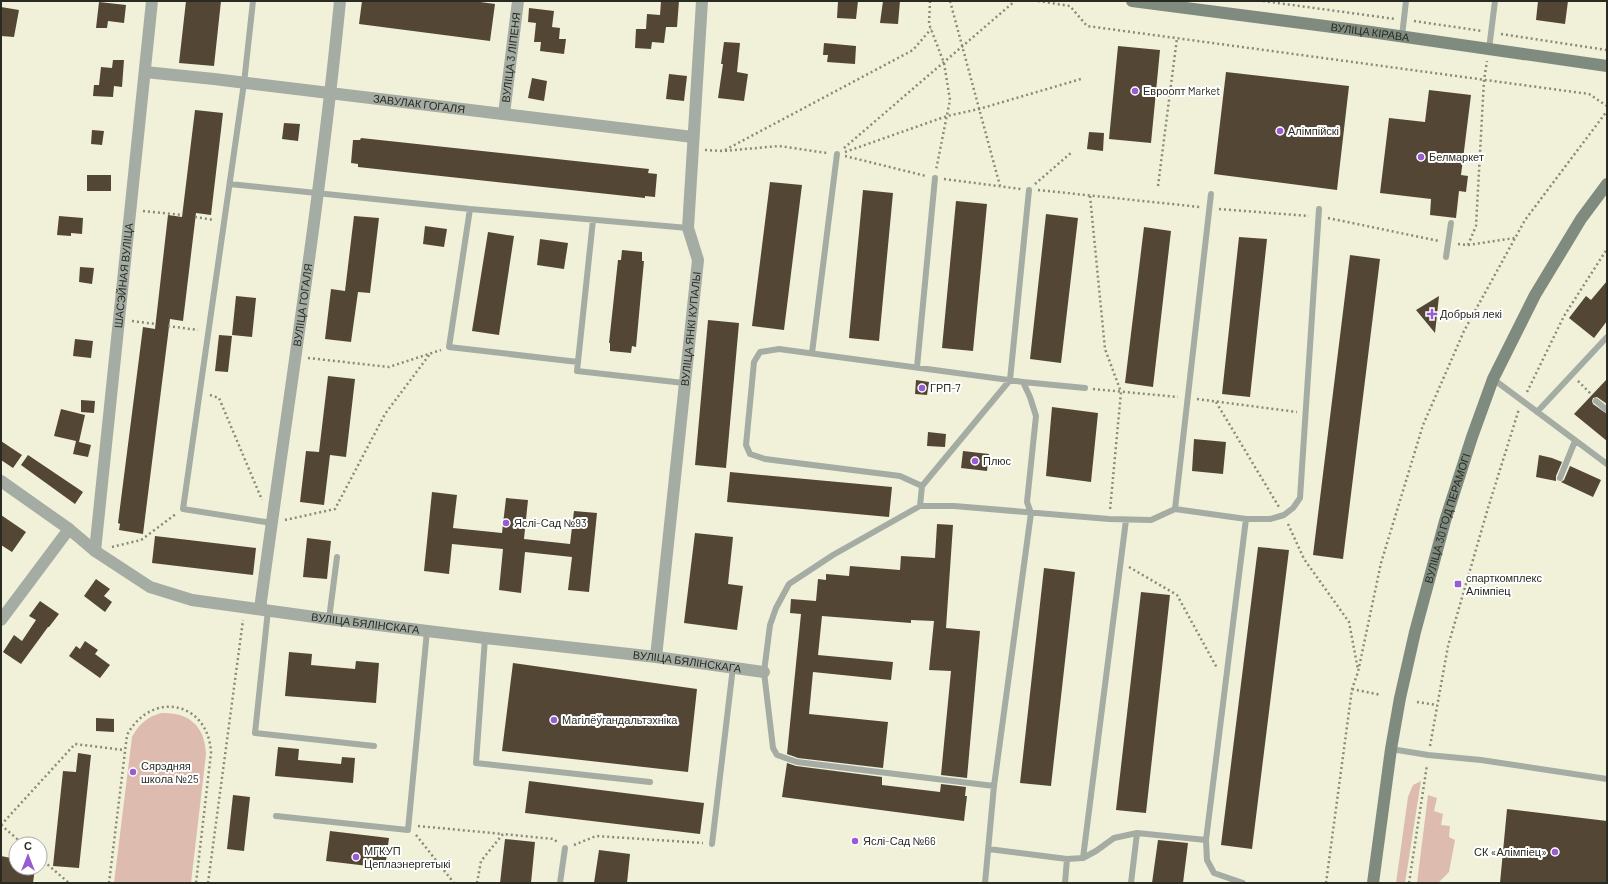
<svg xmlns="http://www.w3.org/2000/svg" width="1608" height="884" viewBox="0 0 1608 884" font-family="Barlow,sans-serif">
  <rect width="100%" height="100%" fill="#f0f1d8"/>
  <path fill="#ddbcaf" d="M161,713C189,712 205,726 206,754L191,883H114L132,737C139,724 147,717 161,713Z
    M1421,781L1405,883H1396L1408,797L1413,785Z
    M1428,795L1437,798L1434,811L1443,814L1441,825L1450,826L1449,837L1455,840L1449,872L1438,883H1417Z"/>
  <path fill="#534635" d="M186,1H221L214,66L179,63Z
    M362,1H473L495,4L490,41L359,24Z
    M661,1H679L677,27H666L664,43L652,42L651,49L635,48L636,29H646L647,14L660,15Z
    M838,1H858L856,19L837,18Z
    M883,1H900L898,24L880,23Z
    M1538,1H1568L1565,24L1536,20Z
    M99,2L126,5L124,23L108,21L107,28H96Z
    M1,7L19,10L14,37L1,36Z
    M529,8L554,11L552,27L560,28L559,39H566L564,54L540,51L541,42H534L536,23L528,22Z
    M724,42L740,43L737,72L748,74L744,101L718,98L723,64H721Z
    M824,43L856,46L855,64L827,62L828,55H823Z
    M1118,46L1160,50L1151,143L1109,139Z
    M113,60H124L122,87L114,86L113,97L93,96L94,85H99L101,67L112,68Z
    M1226,72L1349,86L1337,190L1214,174Z
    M669,74L687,76L684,101L666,99Z
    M532,78L547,81L544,101L528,98Z
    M1429,90L1471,95L1461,175L1468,176L1466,192L1459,191L1456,218L1430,215L1431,199L1380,193L1389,118L1425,122Z
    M195,110L223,113L211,215L196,213L183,321L170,319L143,534L119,530L120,524L118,523L143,327L155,329L168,215L182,217Z
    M284,123L300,124L298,141L282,139Z
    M92,130L104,131L102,145L91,144Z
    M1089,132L1104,133L1103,151L1087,149Z
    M361,138L649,169L648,173L657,174L655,197L645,196V198L358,167V164L351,163L353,140H360Z
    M87,175H111V191H87Z
    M770,182L802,185L784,330L752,326Z
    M863,190L893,193L879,341L849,338Z
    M956,201L987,204L973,351L942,348Z
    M1046,214L1078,218L1061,363L1030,359Z
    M59,216L83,218L82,234L71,233V236L57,235Z
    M354,216L379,218L370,293L358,292L351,342L325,339L331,289L345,291Z
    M425,226L447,229L444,247L423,244Z
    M1144,227L1171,231L1153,387L1125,383Z
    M488,232L514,236L499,335L472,331Z
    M1239,237L1267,239L1250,397L1222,394Z
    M540,239L568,243L564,269L537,265Z
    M622,250L642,252V261H644L636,347L632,346L631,353L610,351V343H609L618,260H621Z
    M1350,255L1380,259L1343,559L1313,555Z
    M80,267L94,268L92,284L79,282Z
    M1607,281V321L1594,338L1569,318L1586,296L1591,300Z
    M236,296L256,298L252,337L232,335Z
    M1439,296L1435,333L1416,310Z
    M708,320L739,323L726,468L695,465Z
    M219,335L232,336L228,372L215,371Z
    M75,339L93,341L91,358L73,356Z
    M328,376L355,379L346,457L330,455L324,505L300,502L306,451L319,452Z
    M1607,379V404L1597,397L1593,398L1592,401L1593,404L1607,414V441L1574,414Z
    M916,380L929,382L927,395L915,394Z
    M81,400L95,401L94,413L81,412Z
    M1052,407L1098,413L1091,482L1046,476Z
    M61,409L85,415L79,442L91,445L88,457L73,454L76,441L54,436Z
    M928,432L946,434L945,447L927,446Z
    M1194,439L1226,442L1223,474L1192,471Z
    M1,441L22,455L13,468L1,460Z
    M963,451L989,454L987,471L961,468Z
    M28,455L83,492L75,504L21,465Z
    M1539,455L1552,458L1562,462L1556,476V481L1536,477Z
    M1570,466L1601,480L1593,497L1561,482L1564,480Z
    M730,472L892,487L889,517L727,502Z
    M432,492L457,495L453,528L502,533L506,498L528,500L524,539L570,544L574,511L597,513L589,592L568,590L572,557L525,552L521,593L499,590L503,549L452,544L449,574L424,571Z
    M1,515L26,532L12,552L1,545Z
    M937,524L953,525L946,628L980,631L967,778L941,775L951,671L929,670L934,621L911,620V623L822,616L818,655L893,662L891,680L813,672L809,714L888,722L883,768L798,758L787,754L801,614L790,613L791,599L816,601L818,579L826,580V574L849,576L850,566L900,570L901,556L935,558Z
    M695,533L733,537L728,584L743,586L737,630L684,623Z
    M155,536L256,548L253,575L152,563Z
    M307,538L331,541L327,579L303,577Z
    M1258,547L1289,550L1252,849L1221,845Z
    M1044,568L1075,572L1051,786L1020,783Z
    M96,579L110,589L104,596L112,602L105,612L84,596Z
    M1141,592L1170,595L1146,813L1116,810Z
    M40,601L59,614L49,627H48L21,664L3,652L14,635L22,641L36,620L29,616Z
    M85,641L98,650L95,654L110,665L100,678L69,656L76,646L80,649Z
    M289,652L312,654L311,665L355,669L356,661L379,663L376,703L285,696Z
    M513,663L697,689L688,772L502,751Z
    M96,718L114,719V732L96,731Z
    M278,747L299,749L298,760L341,764L342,757L355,758L353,783L275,776Z
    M78,753L91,755L79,868L53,866L63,771L76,772Z
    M787,763L796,766L882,777V785L940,792L941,784L966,787L965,796H967L964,821L782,797Z
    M529,781L704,803L700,834L525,813Z
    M233,795L250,797L244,851L227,849Z
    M1507,809L1607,821V883H1500Z
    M330,831L389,838L385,868L326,861Z
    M505,839L535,842L531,883H500Z
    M1158,840L1188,843L1183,883H1152Z
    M599,850L630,854L627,883H594Z
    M1,856L16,859V868H35L33,883H1Z"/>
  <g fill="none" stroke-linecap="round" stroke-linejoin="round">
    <path stroke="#898a79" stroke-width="2.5" stroke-dasharray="2 3" stroke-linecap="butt" d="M930,1L929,24L944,63L950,100L936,170
      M950,1L1000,186
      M1038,1L1070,6L1087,26L1589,94L1607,106
      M1263,1L1395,19
      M1414,21L1482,31
      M1501,34L1607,50
      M844,148L1015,1
      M705,150L723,151L779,146L827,153
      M725,150L913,50L931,29
      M845,152L947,116L979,109L1081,79
      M845,156L926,176
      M944,179L1021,189
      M1035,184L1072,152
      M1158,186L1177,38
      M1038,190L1200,207
      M1090,196L1105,349L1121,392L1110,510
      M1219,209L1309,216
      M143,211L182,215
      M195,217L214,220
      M1328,218L1439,241
      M1458,244L1468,245L1515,238
      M1468,245L1476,226L1484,80L1487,61
      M132,321L155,324
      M168,326L198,330
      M308,358L389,367L441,350
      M1578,381L1591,394
      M1093,389L1178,397
      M1527,392L1564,316L1607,249
      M210,395L219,398L262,500
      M1197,399L1297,412
      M1216,402L1279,507
      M285,520L335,509L385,414L430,354
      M1288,524L1304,559L1349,622L1358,670
      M112,547L141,540L176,514
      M1129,567L1177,595L1217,668
      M1352,689L1381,695
      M1417,702L1437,705
      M1430,746L1448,646L1488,508L1519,409
      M1,825L75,744L124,750
      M1,825L23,844
      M418,826L503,834
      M416,835L454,883
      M574,845L596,836L703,843
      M40,858L69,883
      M109,883L127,735C152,689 209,702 211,753L196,883
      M208,883L243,620
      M477,883L481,861L503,834L554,839L558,843
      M1326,883L1352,689L1358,672L1381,563L1423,425L1464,331L1525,220L1607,111
      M1409,883L1427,765"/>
    <path stroke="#a4aca3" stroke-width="6" d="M253,1L244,83L183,509L272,523
      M1402,36L1406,1
      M1489,49L1495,1
      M230,184L470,209L688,228
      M470,209L449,347L578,362
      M593,220L577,371L684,383
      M1446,257L1451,223
      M812,353L837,154
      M917,367L935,178
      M1493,379L1607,464
      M1023,382L1085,388
      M1596,401L1607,410
      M1537,412L1607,337
      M1560,478L1575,441
      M922,486L1010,380L1029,190
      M920,506L922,486L900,476L765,459L750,454L746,445L754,362L760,352L779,349L1023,382L1030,397L1036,416L1027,502L1031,513L994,786L985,883
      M1175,509L1211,194
      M268,610L255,733L374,746
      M329,619L337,557
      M485,638L476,763L650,782
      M1391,749L1428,755L1481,760L1607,779
      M994,786L797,762L777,755L773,748L764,672L770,625L776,608L789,584L833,555L920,506H954L1109,519L1151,520L1175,509L1246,519H1270L1284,515L1293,508L1300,498L1319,209
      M276,816L408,830L427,631
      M712,844L733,667
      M988,849L1067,859L1083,858L1096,851L1114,838L1137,833L1206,840
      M1083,858L1126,520
      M560,883L565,848
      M1065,883L1067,859
      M1131,883L1137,833
      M1243,883L1214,873L1207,860L1206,840L1246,519"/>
    <g stroke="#a4aca3" stroke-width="12">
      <path id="s1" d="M145,72L214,79L693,137"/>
      <path id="s2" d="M504,114L518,1"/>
      <path id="s3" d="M1,481L69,529L95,551L150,587L192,600L329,619L485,638L656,657L764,672"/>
      <path id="s4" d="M95,551L152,1"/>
      <path id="s5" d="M260,609C287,407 320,205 340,1"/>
      <path d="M1,620L69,529"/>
      <path id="s6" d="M656,657L698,260L688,228L702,1"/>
    </g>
    <g stroke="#808b7f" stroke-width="12">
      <path id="s7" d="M1132,1L1371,32L1607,66"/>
      <path id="s8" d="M1373,883L1391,749L1400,698L1415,632L1445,521L1472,437L1493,379L1535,295L1581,219L1607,184"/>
    </g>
  </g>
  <g fill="#995bd2" stroke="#fff" stroke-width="1.5">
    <circle cx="1135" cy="91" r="4"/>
    <circle cx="1280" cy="131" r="4"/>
    <circle cx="1421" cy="157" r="4"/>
    <path d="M1430 308h4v4h4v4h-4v4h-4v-4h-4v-4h4z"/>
    <circle cx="922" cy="388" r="4"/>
    <circle cx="975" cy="461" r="4"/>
    <circle cx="506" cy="523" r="4"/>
    <rect x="1454" y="580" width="8" height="8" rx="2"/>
    <circle cx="554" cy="720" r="4"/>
    <circle cx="133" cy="772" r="4"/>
    <circle cx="855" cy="841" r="4"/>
    <circle cx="1555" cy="852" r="4"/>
    <circle cx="356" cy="857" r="4"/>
  </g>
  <g text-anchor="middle" stroke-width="4" stroke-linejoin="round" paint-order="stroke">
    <g font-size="11" fill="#292a21" stroke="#fff">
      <text dy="4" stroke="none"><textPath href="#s7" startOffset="240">ВУЛІЦА КІРАВА</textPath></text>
      <text dy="4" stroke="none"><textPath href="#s2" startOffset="57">ВУЛІЦА 3 ЛІПЕНЯ</textPath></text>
      <text dy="4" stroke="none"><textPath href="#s1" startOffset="276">ЗАВУЛАК ГОГАЛЯ</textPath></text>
      <text dy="4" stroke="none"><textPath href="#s4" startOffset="277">ШАСЭЙНАЯ ВУЛІЦА</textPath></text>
      <text dy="4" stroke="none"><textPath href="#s5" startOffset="307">ВУЛІЦА ГОГАЛЯ</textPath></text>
      <text dy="4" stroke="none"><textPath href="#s6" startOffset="330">ВУЛІЦА ЯНКІ КУПАЛЫ</textPath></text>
      <text dy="4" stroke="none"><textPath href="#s8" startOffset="373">ВУЛІЦА 30 ГОД ПЕРАМОГІ</textPath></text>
      <text dy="4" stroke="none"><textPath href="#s3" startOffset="402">ВУЛІЦА БЯЛІНСКАГА</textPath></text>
      <text dy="4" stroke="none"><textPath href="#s3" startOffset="726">ВУЛІЦА БЯЛІНСКАГА</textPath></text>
    </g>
    <g font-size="11" fill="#292a21" stroke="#fff" text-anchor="start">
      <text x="1143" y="95">Евроопт Market</text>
      <text x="1288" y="135">Алімпійскі</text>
      <text x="1429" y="161">Белмаркет</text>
      <text x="1440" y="318">Добрыя лекі</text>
      <text x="930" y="392">ГРП-7</text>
      <text x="983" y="465">Плюс</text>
      <text x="514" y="527">Яслі-Сад №93</text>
      <text x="1466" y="582">спарткомплекс<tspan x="1466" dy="13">Алімпіец</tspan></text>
      <text x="562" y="724">Магілёўгандальтэхніка</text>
      <text x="141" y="770">Сярэдняя<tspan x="141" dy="13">школа №25</tspan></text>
      <text x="863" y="845">Яслі-Сад №66</text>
      <text x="364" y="855">МГКУП<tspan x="364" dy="13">Цеплаэнергетыкі</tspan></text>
      <text x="1547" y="856" text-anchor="end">СК «Алімпіец»</text>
    </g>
  </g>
  <rect width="1608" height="884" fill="none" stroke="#292a21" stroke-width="4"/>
  <g transform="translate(28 856)"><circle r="19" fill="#ffffff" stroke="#a9aaa6"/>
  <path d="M0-3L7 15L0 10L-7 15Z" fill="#995bd2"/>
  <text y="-6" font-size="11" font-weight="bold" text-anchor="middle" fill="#292a21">С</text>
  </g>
</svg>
